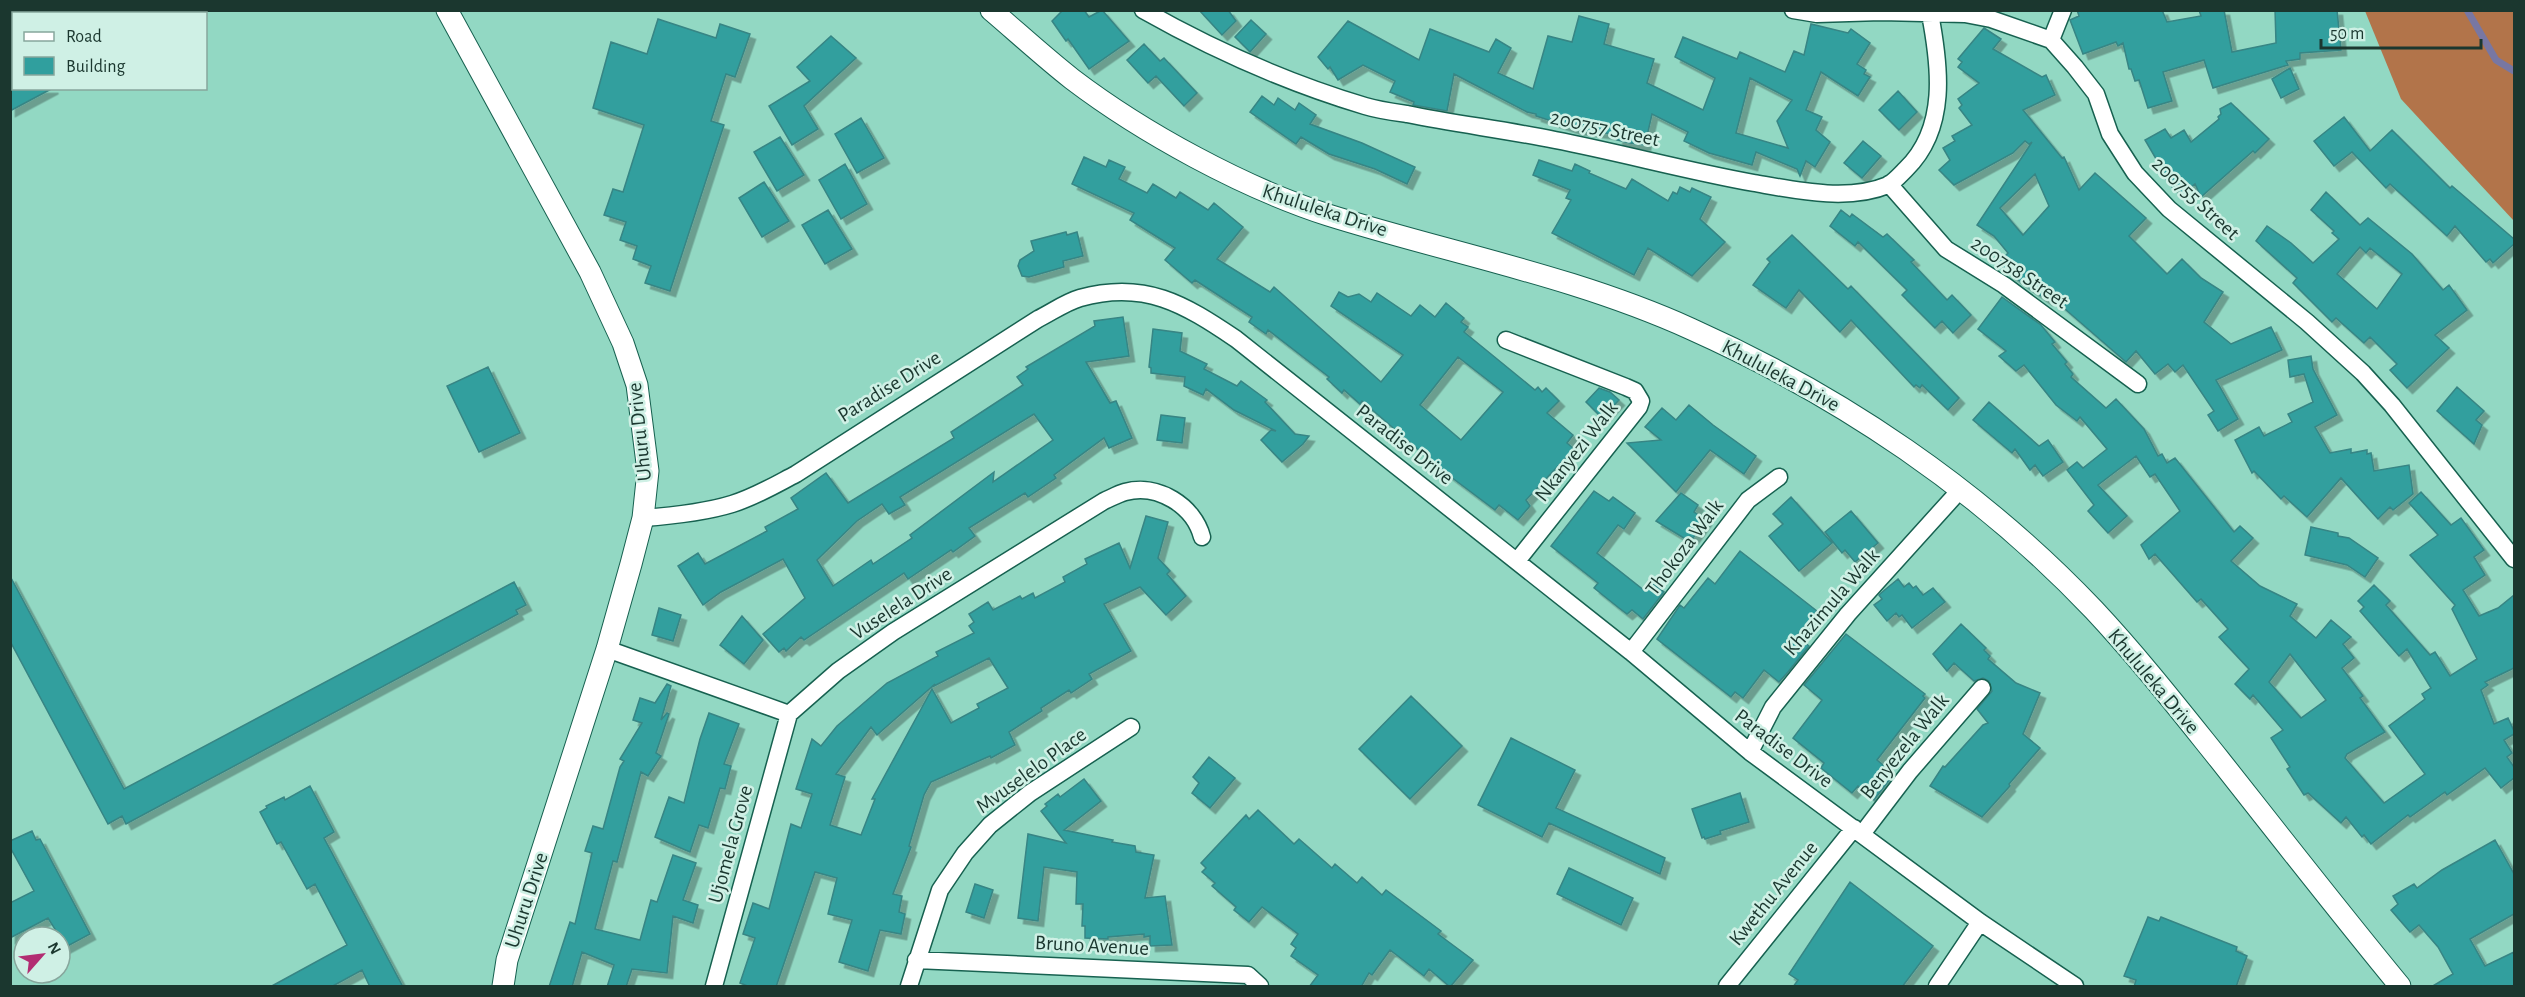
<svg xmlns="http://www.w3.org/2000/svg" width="2525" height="997" viewBox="0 0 2525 997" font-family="'Alegreya Sans',sans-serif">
  <defs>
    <filter id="shadow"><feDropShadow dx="5.5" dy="5.5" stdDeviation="0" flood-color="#0004"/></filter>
  </defs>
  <rect width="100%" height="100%" fill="#92d8c3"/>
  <path fill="#b2744a" d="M2365,11H2514V221L2401,99Z"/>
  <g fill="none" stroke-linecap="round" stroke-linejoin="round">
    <path stroke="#7877a3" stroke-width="7" d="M2467,10L2496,60L2514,71"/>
  </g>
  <path fill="#309f9e" stroke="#378584" stroke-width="1.5" fill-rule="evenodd" filter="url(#shadow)" d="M1063,10H1084L1089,17L1102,10L1129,41L1089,69L1068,39L1066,41L1052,21Z
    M1199,10H1228L1236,21L1222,35Z
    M2077,10H2162L2167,22L2201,16L2199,10H2224L2232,52L2276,43L2275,10H2337L2341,50L2300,53V59L2286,61L2288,65L2213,88L2204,60L2163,72L2172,101L2148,108L2139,80L2135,81L2131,69H2129L2123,43L2118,46L2116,42L2083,54L2070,20L2079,16Z
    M1579,16L1609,24L1604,44L1654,59L1647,83L1703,110L1715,78L1675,57L1683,37L1737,59L1740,52L1785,72L1794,51L1804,55L1811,24L1848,33L1851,29L1870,43L1857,64L1866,70L1864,74L1870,77L1858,96L1821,72L1806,110L1822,117L1816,130L1830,142L1815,167L1806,161L1800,176L1797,169L1756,152L1752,165L1709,153L1684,141L1688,132L1652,114L1645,145L1630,143L1617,140L1618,135L1576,129L1536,116V114L1527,112L1454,74L1447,111L1413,105L1414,102L1390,92L1395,81L1363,65L1338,80L1330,67L1328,69L1318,57L1348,21L1419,60L1430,29L1489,52L1496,39L1511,48L1498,73L1533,89L1548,36L1572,42ZM1750,78L1792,100L1777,121L1788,148L1736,133Z
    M658,19L716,38L720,24L750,34L735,77L726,74L711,121L724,125L670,291L645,283L651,266L633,259L637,246L620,240L626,222L604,215L613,189L623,192L644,125L593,108L611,42L647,54Z
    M1251,20L1266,34L1250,52L1235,37Z
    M1984,28L2001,39L1993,49L2042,77L2046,75L2055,95L2023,110L2062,158L2064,157L2079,190L2095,173L2146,218L2129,236L2167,274L2182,259L2201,278L2223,292L2204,322L2231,344L2271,327L2282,350L2216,380L2238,419L2218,431L2208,415L2214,411L2183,365L2175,372L2168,364L2155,374L2136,351L2126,362L2050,296L2047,300L2007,272L1999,263L2008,253L1994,236L1977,225L2032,142L2029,144L2025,141L2013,153L1954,185L1939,170L1950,160L1943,148L1955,141L1952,136L1972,125L1959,108L1962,105L1958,99L1979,83L1958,67L1962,62L1958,59ZM2035,174L2049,206L2023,235L2000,208Z
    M831,36L856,58L804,106L818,129L792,145L769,106L810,81L797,67Z
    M1144,44L1160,61L1164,58L1197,93L1184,106L1156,76L1148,83L1127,60Z
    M2290,68L2299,89L2281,98L2272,79Z
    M10,88H53L10,111Z
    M1898,91L1917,112L1899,130L1879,110Z
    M1262,96L1274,105L1278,98L1295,110L1299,103L1316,115L1310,124L1362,143L1415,167L1407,184L1375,169L1329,154L1301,137L1296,144L1250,112Z
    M2231,103L2269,139L2255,153L2253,151L2201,197L2195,184L2182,194L2176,186L2173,188L2159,171L2162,169L2145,140L2165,129L2171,138L2184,130L2191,142L2219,119L2218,117L2221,114L2220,109Z
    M2344,117L2370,151L2392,130L2450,188L2452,186L2514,239V244L2493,263L2490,259L2486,262L2455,226L2447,236L2390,184L2386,188L2352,152L2334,166L2314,141Z
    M861,118L884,158L857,173L835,134Z
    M780,137L804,175L777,191L754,152Z
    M1863,141L1881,156L1862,178L1844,163Z
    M1084,157L1106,167L1109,160L1125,167L1119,179L1147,193L1153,184L1176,198L1180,192L1208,210L1214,203L1243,227L1217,259L1270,292L1274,287L1381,382L1403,355L1331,306L1339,292L1348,297L1359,294L1371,302L1377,293L1411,316L1420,305L1435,317L1446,303L1464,318L1461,322L1468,327L1464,332L1535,390L1538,387L1542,392L1546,388L1559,401L1547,413L1573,435L1567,443L1574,449L1526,500L1530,506L1518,520L1499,505L1495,510L1443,471L1362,401L1360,404L1344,390L1342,393L1327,379L1329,377L1268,330L1266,334L1249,322L1252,317L1195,280L1192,283L1165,260L1175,248L1130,220L1134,213L1072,184ZM1458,357L1503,392L1461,440L1420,405Z
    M1539,160L1572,171L1575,164L1590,171L1589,173L1626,189L1632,179L1668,201L1673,192L1677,194L1680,187L1690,192L1692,188L1711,197L1700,219L1725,242L1692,276L1648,248L1634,275L1552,233L1571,200L1566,198L1570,190L1533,175Z
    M845,164L867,204L841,219L819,180Z
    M764,182L789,221L762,237L739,198Z
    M2326,192L2360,225L2368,218L2412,254L2443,290L2449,285L2467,310L2435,335L2449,348L2407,388L2390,370L2397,364L2370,337L2364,343L2336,318L2332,322L2293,283L2297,278L2256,241L2267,226L2291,243L2313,263L2339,239L2332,233L2334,231L2311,210ZM2360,247L2366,253L2370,248L2402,274L2377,309L2337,274Z
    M828,210L852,249L825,264L802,225Z
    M1841,210L1850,217L1852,214L1883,237L1887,234L1914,260L1911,262L1947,300L1952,295L1971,315L1953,333L1942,321L1935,328L1902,295L1907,290L1858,242L1855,246L1830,226Z
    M1066,232L1067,235L1077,232L1083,256L1063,261L1064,267L1029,277L1022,276L1018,266L1020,260L1034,251L1031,241Z
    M1792,235L1848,289L1851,286L1959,398L1948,410L1922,385L1920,388L1916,385L1914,387L1851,320L1840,332L1799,290L1786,308L1753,285L1770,262L1767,259Z
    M2002,297L2041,325L2055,342L2052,344L2067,362L2065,364L2073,374L2071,377L2106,408L2116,399L2144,429L2158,456L2162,454L2167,463L2175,458L2234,532L2240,526L2253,538L2231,561L2260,586L2297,604L2290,616L2316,638L2331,620L2351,637L2343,644L2354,658L2342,668L2363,696L2360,698L2385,732L2347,754L2345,758L2384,803L2425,774L2389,726L2425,699L2422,694L2431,688L2407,649L2399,656L2360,611L2364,607L2358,601L2374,585L2390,601L2386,605L2430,655L2435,652L2450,676L2477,659L2452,609L2455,605L2410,555L2438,535L2409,503L2421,492L2451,525L2461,518L2484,550L2474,557L2485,575L2463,590L2479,616L2498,608L2514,595V668L2485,682L2488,685L2481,690L2494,724L2508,718L2514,731V734L2504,740L2512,753L2507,757L2514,767V778L2501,788L2485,768L2447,795L2445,792L2410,817L2408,815L2371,844L2364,835L2362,837L2346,817L2341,823L2308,793L2304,795L2287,769L2290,767L2271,738L2283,730L2253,695L2250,699L2235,684L2249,669L2219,637L2228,629L2201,599L2197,602L2155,554L2149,559L2141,545L2180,511L2155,474L2150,477L2136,456L2098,485L2127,516L2108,533L2088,511L2094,505L2067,470L2077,462L2083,468L2107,449L2080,417L2077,421L2056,405L2024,365L2016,371L1999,356L2006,351L1978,329ZM2290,654L2326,700L2301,718L2269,682Z
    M1123,317L1129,356L1086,362L1110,403L1116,401L1132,438L1109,448L1104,438L1054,475L1056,478L1028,497L1025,493L969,528L975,536L953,552L951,550L908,579L904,573L804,640L801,637L786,651L784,648L779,652L763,634L805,598L783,559L721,592L703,605L678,566L698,553L705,564L767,531L765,527L798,509L791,498L826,473L848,503L954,438L951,432L1023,385L1017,377L1028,369L1026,367L1095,326L1094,321ZM1034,414L1053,440L993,482L994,472L910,535L912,538L873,564L871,560L833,586L817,560L857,521L882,504L889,514L905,505L900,497Z
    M1153,329L1182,333L1180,351L1207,364L1204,369L1237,386L1241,381L1267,400L1265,402L1295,434L1309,436L1303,444L1282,462L1261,440L1271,430L1276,431L1234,410L1206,389L1203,395L1184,386L1185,377L1151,373V368L1149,367Z
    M2311,356L2313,369L2337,415L2315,427L2330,453L2351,449V453L2367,450V454L2371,453L2374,471L2409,465L2413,494L2393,510L2390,507L2378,519L2341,478L2307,517L2284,496L2281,499L2254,471L2252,473L2235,440L2259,427L2264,436L2292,422L2288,414L2313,402L2304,374L2290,377L2288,360Z
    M488,367L520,433L479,452L447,386Z
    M2457,387L2484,411L2476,420L2482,425L2474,444L2437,411Z
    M1599,388L1610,392L1619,400L1602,418L1586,402Z
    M1989,402L2039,446L2048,440L2063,462L2043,476L2035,465L2030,470L2015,449L2012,453L1973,420Z
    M1689,405L1713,425L1756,456L1744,474L1710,450L1676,492L1627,443L1661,440L1645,427L1662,408L1676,420Z
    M1161,415L1185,418L1182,443L1157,440Z
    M1594,491L1609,501L1613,497L1635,513L1624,529L1618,525L1597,553L1645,591L1652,583L1664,592L1643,619L1632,610L1627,614L1619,608L1594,588L1598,583L1551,546Z
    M1681,493L1698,505L1694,512L1706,520L1693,538L1690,536L1687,540L1656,521Z
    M1791,497L1832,543L1799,571L1769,536L1783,524L1773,514Z
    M1851,511L1878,543L1855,562L1845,550L1842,553L1825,532Z
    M1146,516L1168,522L1158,558L1170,571L1167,574L1186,596L1166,615L1140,587L1104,604L1131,651L1089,674L1092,679L1071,693L1069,690L1041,708L1042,711L1009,732L1015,745L991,758L990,756L931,782L924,795L909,846L911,847L893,894L902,896L899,912L905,914L901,934L880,930L868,971L839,962L852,920L828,914L837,878L815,872L776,987H750L740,983L755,938L743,934L753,903L769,909L791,824L801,828L812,794L796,789L812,739L821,746L837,726L887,683L938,656L936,652L974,633L969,626L974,622L969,614L988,602L993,610L1020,596L1022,599L1033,593L1035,598L1065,582L1063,577L1087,564L1085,559L1119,543L1130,568ZM989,658L1008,688L977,704L979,708L951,723L932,689L872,799H875L861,835L830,825L845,777L836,774L871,727L877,735L935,684L934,686Z
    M2311,527L2338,533V536L2349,538L2378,558L2365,577L2347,565L2305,555Z
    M1740,551L1817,611L1797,636L1809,646L1788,672L1779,682L1764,670L1743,698L1735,692L1731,697L1657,639L1680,605L1684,608L1708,578L1715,584Z
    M10,576L124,789L514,582L526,605L516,610L518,614L126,824L122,816L108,824L10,641Z
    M1898,579L1904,587L1909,583L1913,588L1916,586L1923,595L1933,588L1945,602L1912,628L1902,615L1899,617L1896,613L1887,621L1874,605L1882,599L1879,595L1881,593Z
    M659,608L681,615L673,641L652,635Z
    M742,616L763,640L744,664L720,645Z
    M1961,624L1986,648L1984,650L1990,656L1988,659L2016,683L2040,693L2023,734L2040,748L2009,784L2010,786L1982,817L1930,786L1943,766L1945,767L1983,725L1988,723L1977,709L1992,691L1989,681L1983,678L1974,681L1954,663L1947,671L1933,654Z
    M1846,634L1925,694L1923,696L1925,698L1877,760L1894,774L1874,800L1858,786L1852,793L1821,768L1824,763L1793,738L1822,700L1804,685Z
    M667,684L671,686L661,720L667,713L669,714L656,753L661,756L648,776L641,772L617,862L613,861L595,929L640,940L651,900L657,902L673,855L696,863L683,900L698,905L693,923L673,916L667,973L632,969L626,987H607L614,965L582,952L572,987H549L570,922L575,924L592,853L585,851L593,826L603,829L620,767L624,761L620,759L642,723L633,720L640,698L655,703Z
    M1411,696L1462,746L1410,799L1359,749Z
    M709,713L739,724L724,764L731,766L725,789L720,788L708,828L699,825L690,852L655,837L669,797L684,803L700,739Z
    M1511,738L1575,770L1556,808L1665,858L1660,874L1549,823L1542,837L1478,805Z
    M1209,757L1235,778L1210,808L1192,793L1199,783L1193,777Z
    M1084,779L1101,801L1064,830L1113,840L1112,842L1135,846L1136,852L1154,855L1145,898L1165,896L1172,945L1150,946V936L1144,937V934L1108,937V939L1085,938V926H1082L1083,904H1076L1077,872L1044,867L1038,921L1018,918L1028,834L1066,843L1041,811L1047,806L1045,804L1058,794L1060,797Z
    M310,786L334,832L324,838L403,987H370L362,970L331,987H270L347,945L315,884L307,889L281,842L277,844L260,812L267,808L266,806L284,797L285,800Z
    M1740,793L1749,822L1720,831L1721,834L1705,839L1704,837L1702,838L1692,809Z
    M1258,810L1294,844L1299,839L1332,868L1335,864L1357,883L1362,877L1382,895L1386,890L1441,931L1438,934L1473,960L1450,987L1429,969L1424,976L1390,950L1372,975L1369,973L1361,987H1309L1318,975L1291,956L1296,948L1291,944L1298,934L1262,907L1249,922L1234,910L1236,907L1212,886L1215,883L1202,872L1206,868L1201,863L1246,815L1249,819Z
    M32,831L36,840L40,839L90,934L64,948L60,937L48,918L10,938V903L34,891L10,847V841Z
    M2495,840L2514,874V914L2470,939L2485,966L2514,952V987H2431L2453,974L2438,947L2419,925L2410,932L2391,910L2398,904L2393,896L2414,884L2417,888L2442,870Z
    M1569,868L1633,898L1621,925L1557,894Z
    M1850,882L1933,946L1902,987H1793L1798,980L1789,974Z
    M975,884L993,890L984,918L966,912Z
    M2148,917L2159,921L2161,917L2237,947L2236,951L2247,956L2236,987H2134L2136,980L2124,976Z"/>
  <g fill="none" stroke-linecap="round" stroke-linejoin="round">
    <defs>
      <path id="minor" d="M1143,10C1212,49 1288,83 1365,106C1378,110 1393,112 1407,114C1456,124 1506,130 1555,140C1622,153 1687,171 1754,183C1794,190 1848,202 1888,185C1894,182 1901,174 1906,169C1948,128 1940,66 1930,14
        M1793,10L1817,14L1881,12L1965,14L1991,19L2051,40L2075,67L2096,94L2110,134L2135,173L2169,209L2307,322L2363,373L2392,405L2514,559
        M62,14L68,10
        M2051,40L2063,10
        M10,41L14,40
        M1889,184L1946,249L2004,285L2138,384
        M1506,340L1626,387L1635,391L1641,401L1639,407L1517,561
        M643,518C670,516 706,512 732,504C755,497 775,485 796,474L1038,319C1052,312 1066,302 1080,298C1145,280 1184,304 1236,339L1631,652L1750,752L1980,922L2075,986
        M607,649L789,714L838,671L893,632L1104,501C1111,498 1118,494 1125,492C1158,483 1194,506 1202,537
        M1631,652L1748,500L1779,477
        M1750,752L1773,707L1848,614L1960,490
        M1862,834L1910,771L1982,688
        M916,960L1248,975L1260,986
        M714,986L789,714
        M909,986L940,890L965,853L990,825L1030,793L1131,727
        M1727,986L1854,828
        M1937,986L1980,922"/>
      <path id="tertiary" d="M447,10L590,272L623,343L637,385L648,471L643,518L631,564L607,649L507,960L503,986
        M991,10C1018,33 1044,57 1072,79C1143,133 1244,188 1328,215C1449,253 1574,276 1691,329C1841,396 1980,490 2094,610C2138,657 2178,708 2219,759C2279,835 2339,912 2400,986"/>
    </defs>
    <use href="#minor" stroke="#176150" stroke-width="19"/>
    <use href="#tertiary" stroke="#176150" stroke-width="23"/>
    <use href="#minor" stroke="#fff" stroke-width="16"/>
    <use href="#tertiary" stroke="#fff" stroke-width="21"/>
  </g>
  <g text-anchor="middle" stroke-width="5" stroke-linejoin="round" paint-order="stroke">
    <g font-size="21" fill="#1b372f" stroke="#cff0e5">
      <text transform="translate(1605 128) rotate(12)" y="7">200757 Street</text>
      <text transform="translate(2196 198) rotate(43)" y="7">200755 Street</text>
      <text transform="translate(1325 210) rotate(18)" y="7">Khululeka Drive</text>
      <text transform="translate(2020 272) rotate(34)" y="7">200758 Street</text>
      <text transform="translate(1781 375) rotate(28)" y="7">Khululeka Drive</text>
      <text transform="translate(889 386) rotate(-32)" y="7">Paradise Drive</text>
      <text transform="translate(639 432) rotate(-96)" y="7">Uhuru Drive</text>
      <text transform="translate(1405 444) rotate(38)" y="7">Paradise Drive</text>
      <text transform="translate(1576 451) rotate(-52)" y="7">Nkanyezi Walk</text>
      <text transform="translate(1684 547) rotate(-53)" y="7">Thokoza Walk</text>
      <text transform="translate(1831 602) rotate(-49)" y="7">Khazimula Walk</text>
      <text transform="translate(901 603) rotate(-33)" y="7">Vuselela Drive</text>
      <text transform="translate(2154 681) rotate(50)" y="7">Khululeka Drive</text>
      <text transform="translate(1904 746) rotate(-51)" y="7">Benyezela Walk</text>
      <text transform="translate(1784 748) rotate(37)" y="7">Paradise Drive</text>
      <text transform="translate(1031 770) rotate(-36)" y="7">Mvuselelo Place</text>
      <text transform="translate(730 844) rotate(-75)" y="7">Ujomela Grove</text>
      <text transform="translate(1773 893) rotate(-51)" y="7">Kwethu Avenue</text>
      <text transform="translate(526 900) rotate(-72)" y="7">Uhuru Drive</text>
      <text transform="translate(1092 945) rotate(3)" y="7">Bruno Avenue</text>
    </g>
  </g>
  <rect width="2525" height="997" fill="none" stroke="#1b372f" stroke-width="24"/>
  <rect x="12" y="12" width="195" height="78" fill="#cff0e5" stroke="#87a69c" stroke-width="1.5"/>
  <rect x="24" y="32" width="30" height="9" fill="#ffffff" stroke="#87a69c" stroke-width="1.5"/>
  <text x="66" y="42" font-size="18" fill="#1b372f">Road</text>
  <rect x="24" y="57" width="30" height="18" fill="#309f9e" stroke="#87a69c" stroke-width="1.5"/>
  <text x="66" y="72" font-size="18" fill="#1b372f">Building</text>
  <g transform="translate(42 955) rotate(62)"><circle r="28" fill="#cff0e5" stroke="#87a69c" stroke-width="1.5"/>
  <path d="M0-4.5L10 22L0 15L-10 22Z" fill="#b22d72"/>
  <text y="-9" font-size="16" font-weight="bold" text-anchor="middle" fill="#1b372f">N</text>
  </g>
  <path d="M2321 39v9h160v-9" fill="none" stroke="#1b372f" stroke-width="3"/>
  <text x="2330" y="39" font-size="18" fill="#1b372f" stroke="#cff0e5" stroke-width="4.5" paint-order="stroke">50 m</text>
</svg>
